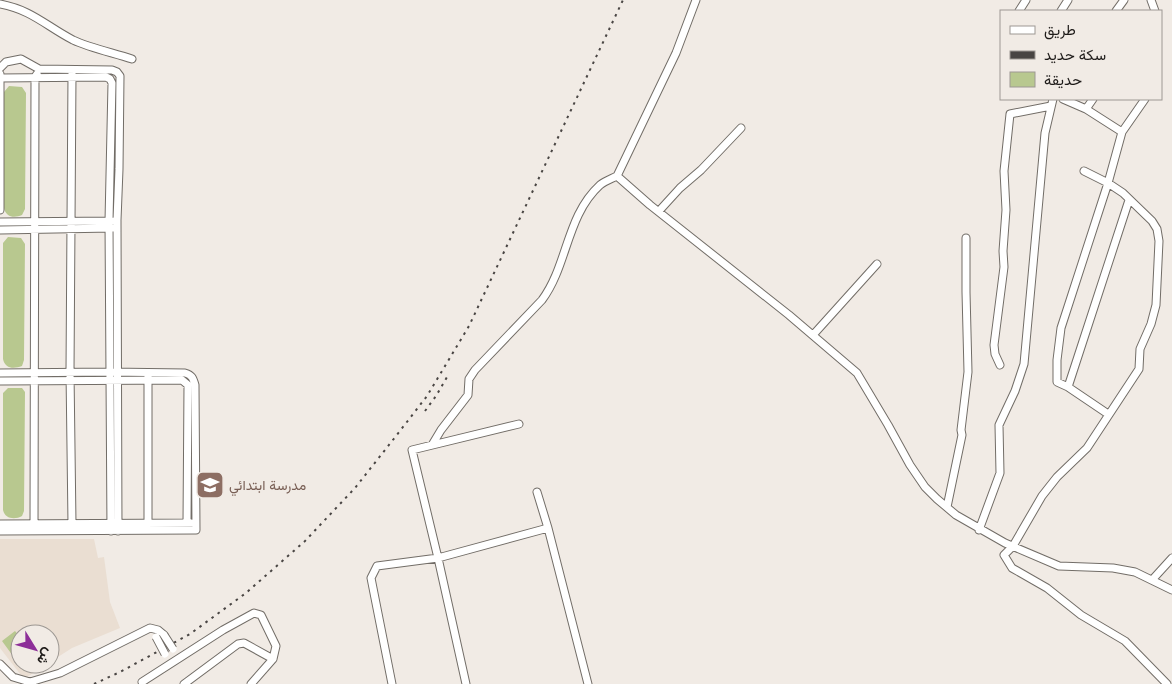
<svg xmlns="http://www.w3.org/2000/svg" width="1172" height="684" viewBox="0 0 1172 684" font-family="Arial,Vazirmatn,sans-serif">
  <rect width="100%" height="100%" fill="#f1ebe5"/>
  <path fill="#eaded2" d="M0,539H94L98,558L104,557L110,602L120,628L72,648L50,662V634H20V664H47L24,679L0,648Z"/>
  <path fill="#b8c88f" d="M9,86L22,87L26,93L25,209L22,215C15,218 6,218 4,208V92Z
    M8,237L21,238L25,244L24,360L22,366C14,369 5,369 3,359V243Z
    M8,388H22L25,392L24,511L22,516C15,520 5,519 3,510V393Z
    M15,631L20,637V664H33L24,671L2,641Z"/>
  <g fill="none" stroke-linecap="round" stroke-linejoin="round">
    <defs>
      <path id="minor" d="M696,0L676,53L617,176L650,205L789,315L857,373L888,425L910,465L925,487L937,499L956,515L1005,543L1059,566L1113,568L1135,572L1172,590
        M1151,0L1155,11
        M0,4C32,10 46,26 73,40C90,48 114,53 132,59
        M1019,11L1026,0
        M1061,11L1068,0
        M1116,11L1124,0
        M0,68L6,62L21,59L39,69L112,70L117,72L120,76L119,169L117,220L118,531
        M0,78L106,77L110,79L112,83L109,221L111,531
        M1063,99L1086,109L1122,132
        M1086,109L1093,99
        M1084,171L1108,183L1123,193L1152,221L1157,229L1159,241L1156,305L1151,324L1140,349L1139,369L1087,448L1057,477L1042,496L1013,546L1004,555L1012,568L1047,588L1081,615L1125,641L1167,684
        M0,210V74
        M659,211L680,188L701,170L741,128
        M0,222L112,221
        M0,230L112,228
        M813,335L877,264
        M1000,365L995,354L994,345L1004,267L1003,251L1006,210L1004,171L1010,114L1051,106
        M0,373L110,372L185,373C192,375 193,378 195,385L196,530L0,531
        M0,381L182,380L188,385L187,523
        M1068,387L1129,200
        M1108,414L1068,387L1057,382V360L1061,328L1108,183L1122,132L1145,99
        M519,424L412,450L438,558L548,528L588,684
        M432,445L441,430L468,395L469,379L475,370L542,300C568,265 566,216 600,185C605,181 611,179 617,176
        M537,492L548,528
        M947,507L962,435L961,430L968,372L966,292V238
        M148,523V376
        M0,524L191,523
        M72,524L70,372L72,74
        M979,530L1000,473L999,425L1015,391L1024,364L1045,133L1053,99
        M34,531L35,77L37,74
        M1152,580L1172,558
        M0,664L13,677L30,682L60,673L150,628L158,630L164,635
        M142,682L223,630L254,613L261,615L276,646L273,659L251,684
        M184,684L238,644L244,643L273,659
        M392,684L371,578L377,566L438,558L466,684"/>
    </defs>
    <use href="#minor" stroke="#726d67" stroke-width="9"/>
    <use href="#minor" stroke="#fff" stroke-width="7"/>
    <path stroke="#494543" stroke-width="2" stroke-dasharray="2.5 5" stroke-linecap="butt" d="M425,411L436,396L447,377
      M94,684L120,672L190,634L246,593L305,541L355,488L396,436L427,396L469,326L623,0"/>
    <defs>
      <path id="minor-bridge" d="M164,635L173,649
        M156,637L165,654"/>
    </defs>
    <use href="#minor-bridge" stroke="#726d67" stroke-width="9" stroke-linecap="butt"/>
    <use href="#minor-bridge" stroke="#fff" stroke-width="7"/>
  </g>
  <defs>
    <symbol id="school-square" viewBox="-11 -11 22 22"><rect x="-9" y="-9" width="18" height="18" rx="4" fill="#8d6e63" stroke="#f1ebe5"/><path d="M0-5L7-2L0 1L-7-2ZM-4 1L0 2.5L4 1V4Q0 6-4 4Z" fill="#fff"/></symbol>
  </defs>
  <g fill-rule="evenodd">
    <use href="#school-square" x="194" y="469" width="32" height="32"/>
  </g>
  <g text-anchor="middle" stroke-width="4" stroke-linejoin="round" paint-order="stroke">
    <g font-size="14" fill="#785e54" stroke="#f1ebe5" text-anchor="start">
      <text x="229" y="490">مدرسة ابتدائي</text>
    </g>
  </g>
  <rect x="1000" y="10" width="162" height="90" fill="#f1ebe5" stroke="#9d9893"/>
  <rect x="1010" y="26" width="25" height="8" fill="#ffffff" stroke="#9d9893"/>
  <text x="1044" y="35" font-size="15" fill="#1e1b19">طريق</text>
  <rect x="1010" y="51" width="25" height="8" fill="#494543" stroke="#9d9893"/>
  <text x="1044" y="60" font-size="15" fill="#1e1b19">سكة حديد</text>
  <rect x="1010" y="72" width="25" height="15" fill="#b8c88f" stroke="#9d9893"/>
  <text x="1044" y="85" font-size="15" fill="#1e1b19">حديقة</text>
  <g transform="translate(35 649) rotate(127)"><circle r="24" fill="#f1ebe5" stroke="#9d9893"/>
  <path d="M0-4L9 19L0 12L-9 19Z" fill="#8d2e98"/>
  <text y="-8" font-size="14" font-weight="bold" text-anchor="middle" fill="#1e1b19">ش</text>
  </g>
</svg>
